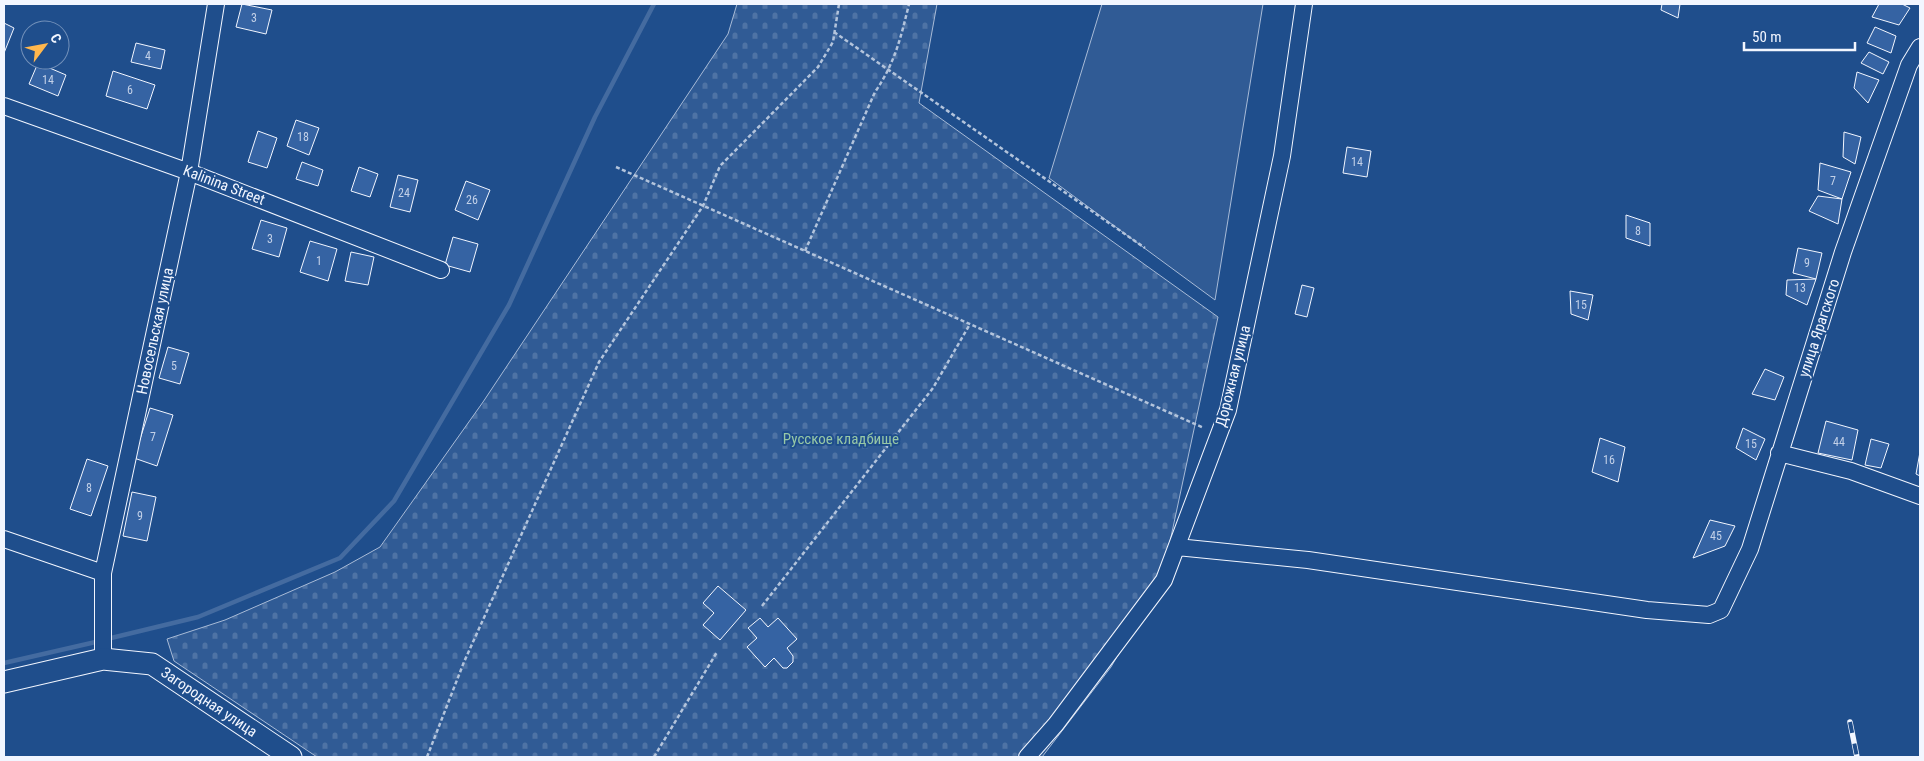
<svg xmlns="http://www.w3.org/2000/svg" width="1924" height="761" viewBox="0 0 1924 761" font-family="'Roboto Condensed',sans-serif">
  <defs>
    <pattern id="cemetery-stones" width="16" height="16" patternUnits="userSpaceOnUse" patternTransform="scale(1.25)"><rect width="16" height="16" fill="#305b95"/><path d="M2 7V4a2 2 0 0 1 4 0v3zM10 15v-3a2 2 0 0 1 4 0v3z" fill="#4e73a5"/></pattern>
  </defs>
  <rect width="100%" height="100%" fill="#1f4e8c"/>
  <path fill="url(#cemetery-stones)" stroke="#a8bbd7" d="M737,4H937L919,103L1218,317L1162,579L1111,667L1042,757H317L174,661L167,639L225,620L335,572L380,547L483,402L728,34Z"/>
  <path fill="#305b95" stroke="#a8bbd7" d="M1102,4H1263L1215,300L1049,178Z"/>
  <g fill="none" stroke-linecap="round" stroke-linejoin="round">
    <path stroke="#446ba0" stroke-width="4.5" d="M107,639L198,617L340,558L394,501L509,305L595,117L654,4
      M4,663L100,641"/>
  </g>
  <path fill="#3563a3" stroke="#f2f6ff" d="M242,4L272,10L266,34L236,27Z
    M1662,4H1680L1678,18L1661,10Z
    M1879,4H1902L1910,8L1899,25L1872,17Z
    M4,23L14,28L4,53Z
    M1875,27L1896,36L1891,53L1867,43Z
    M136,43L165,50L161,69L131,62Z
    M1869,52L1889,62L1883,74L1861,63Z
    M38,63L66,75L58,96L29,84Z
    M113,71L155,85L147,109L106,96Z
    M1857,72L1879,80L1868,103L1854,88Z
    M296,120L319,128L309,155L287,146Z
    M258,131L277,138L267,168L248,162Z
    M1844,132L1861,137L1855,164L1843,157Z
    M1347,147L1371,151L1367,177L1343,173Z
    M302,162L323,170L318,186L296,179Z
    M1820,163L1851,172L1842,199L1818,190Z
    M359,167L378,174L370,197L351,191Z
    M398,175L418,180L410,212L390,207Z
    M466,181L490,190L478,220L455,210Z
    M1818,196L1842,199L1838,224L1809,211Z
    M1626,215L1650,223V246L1626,238Z
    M261,220L287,228L279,257L252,249Z
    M453,237L478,244L470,272L445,265Z
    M310,241L337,249L328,281L300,272Z
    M1798,248L1822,253L1816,279L1793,273Z
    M351,252L374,257L368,285L345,281Z
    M1816,279L1807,305L1786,295L1787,280Z
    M1302,285L1314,288L1307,317L1295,314Z
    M1570,291L1593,295L1588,320L1571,314Z
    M168,347L189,353L180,384L159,378Z
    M1765,369L1784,377L1775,400L1752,394Z
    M150,408L173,415L157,466L134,458Z
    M1826,421L1858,430L1852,460L1818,453Z
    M1743,428L1765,439L1756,460L1736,448Z
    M1600,438L1625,447L1618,482L1592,472Z
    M1871,439L1889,444L1881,468L1865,465Z
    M1920,452V476L1916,474Z
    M87,459L108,466L91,516L70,509Z
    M132,492L156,497L147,541L123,536Z
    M1710,520L1735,526L1725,546L1693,558Z
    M718,586L746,610L720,640L703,625L714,613L703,603Z
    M760,618L768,627L778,618L797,639L787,648L793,656V662L787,668H783L774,658L765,667L747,647L757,638L748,628Z"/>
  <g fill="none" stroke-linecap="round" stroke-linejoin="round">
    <defs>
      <path id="minor" d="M4,106L189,172L441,270
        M1779,453L1851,471L1920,496
        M4,539L103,573
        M1177,547L1308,560L1647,610L1709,615L1721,610L1750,549L1843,252L1909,65L1920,47
        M103,659V573L189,172L216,4
        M1027,757L1056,724L1164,580L1228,410L1282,156L1304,4"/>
      <path id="major" d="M4,682L103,659L152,664L291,757"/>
    </defs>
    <use href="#minor" stroke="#f2f6ff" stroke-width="18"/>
    <use href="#major" stroke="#f2f6ff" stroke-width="23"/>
    <path stroke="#b3c4dc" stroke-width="2.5" stroke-dasharray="4 2.5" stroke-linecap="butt" d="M834,32L1145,248
      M616,167L1204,428
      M805,251L875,92C895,63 901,37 909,4
      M762,606L933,388L970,324
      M427,757L464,662L599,362L703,206L720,166L818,67L833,42L839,4
      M654,757L717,652"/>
    <use href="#minor" stroke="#1f4e8c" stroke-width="16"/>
    <use href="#major" stroke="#1f4e8c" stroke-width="21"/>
    <defs>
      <path id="rail" d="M1850,722L1857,757"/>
    </defs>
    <use href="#rail" stroke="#f2f6ff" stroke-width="5.5"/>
    <use href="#rail" stroke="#1f4e8c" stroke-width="4" stroke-dasharray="11" stroke-linecap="butt"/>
  </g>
  <g text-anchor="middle" stroke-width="4" stroke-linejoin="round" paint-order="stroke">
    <g font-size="12" fill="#c3d1e8">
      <text x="254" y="22">3</text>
      <text x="148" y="60">4</text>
      <text x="48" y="84">14</text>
      <text x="130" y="94">6</text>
      <text x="303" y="141">18</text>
      <text x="1357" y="166">14</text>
      <text x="1833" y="185">7</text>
      <text x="404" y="197">24</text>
      <text x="472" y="204">26</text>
      <text x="1638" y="235">8</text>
      <text x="270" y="243">3</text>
      <text x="319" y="265">1</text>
      <text x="1807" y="267">9</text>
      <text x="1800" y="292">13</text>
      <text x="1581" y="309">15</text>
      <text x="174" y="370">5</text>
      <text x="153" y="441">7</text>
      <text x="1839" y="446">44</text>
      <text x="1751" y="448">15</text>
      <text x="1609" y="464">16</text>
      <text x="89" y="492">8</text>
      <text x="140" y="520">9</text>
      <text x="1716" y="540">45</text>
    </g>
    <g font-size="15" fill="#f2f6ff" stroke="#1f4e8c">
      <text transform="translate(224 185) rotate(21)" y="5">Kalinina Street</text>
      <text transform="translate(1819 328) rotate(-72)" y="5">улица Ярагского</text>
      <text transform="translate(155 331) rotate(-78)" y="5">Новосельская улица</text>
      <text transform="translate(1233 376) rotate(-76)" y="5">Дорожная улица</text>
      <text transform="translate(209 702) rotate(34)" y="5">Загородная улица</text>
    </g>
    <g font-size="15" fill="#97c8a6" stroke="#1f4e8c">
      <text x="841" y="444">Русское кладбище</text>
    </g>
  </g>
  <rect width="1924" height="761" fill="none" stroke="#f2f6ff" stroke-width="10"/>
  <g transform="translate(45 45) rotate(58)"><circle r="24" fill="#1f4e8c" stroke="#7391ba"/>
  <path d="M0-4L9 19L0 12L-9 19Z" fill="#ffb74d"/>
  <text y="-8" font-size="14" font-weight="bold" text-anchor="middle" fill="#f2f6ff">С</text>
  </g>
  <path d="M1744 42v8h111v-8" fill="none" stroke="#f2f6ff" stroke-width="2.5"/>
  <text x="1752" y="42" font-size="15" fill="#f2f6ff" stroke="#1f4e8c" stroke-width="4" paint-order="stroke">50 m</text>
</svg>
